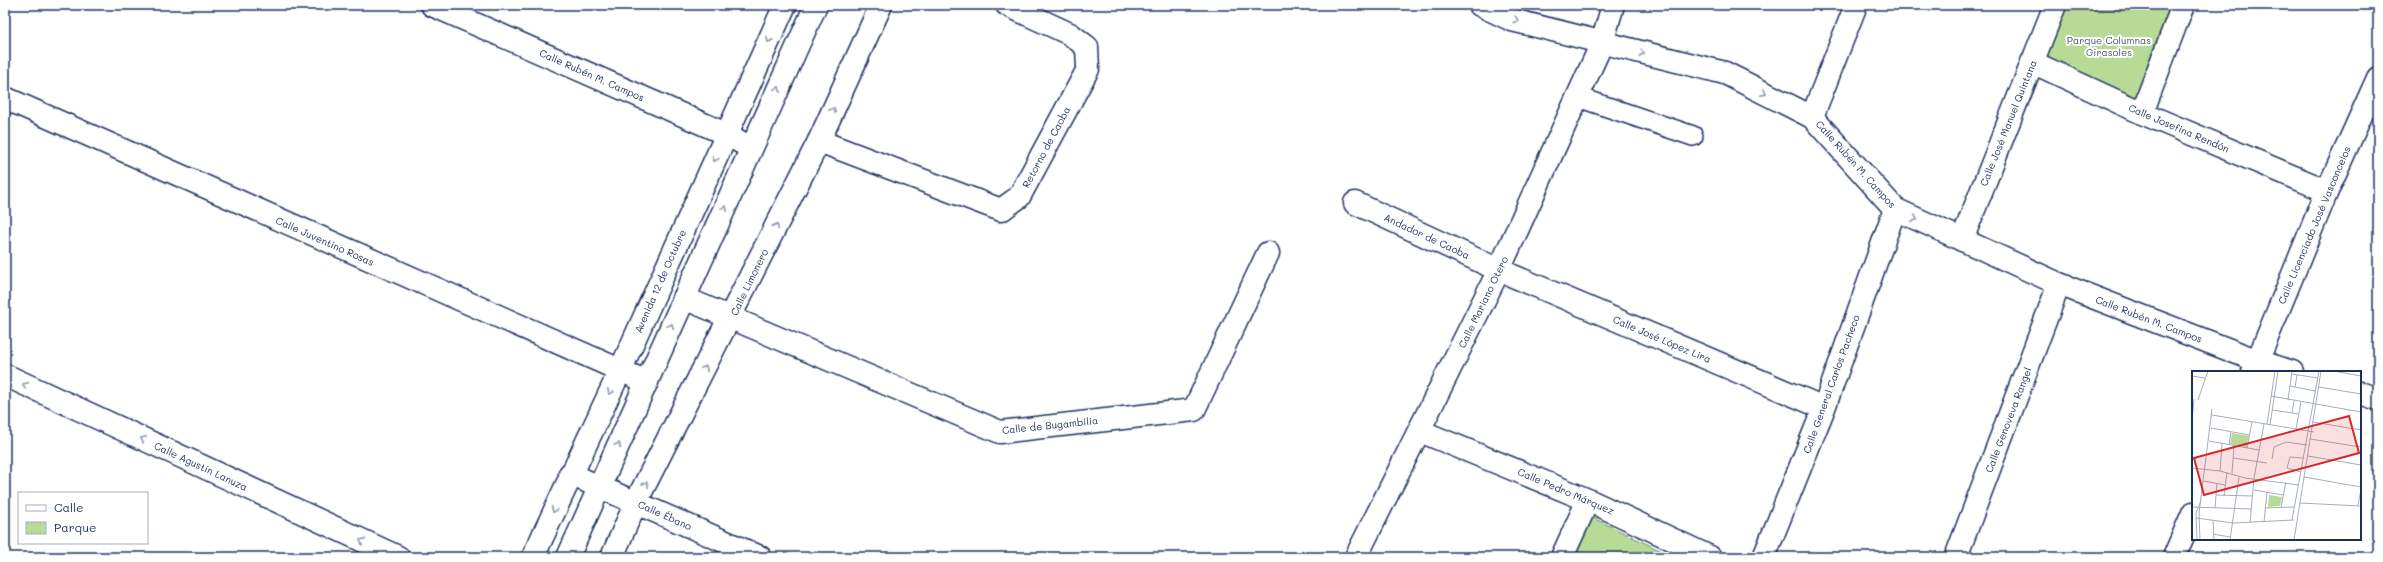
<svg xmlns="http://www.w3.org/2000/svg" width="2383" height="562" viewBox="0 0 2383 562" font-family="Mali,sans-serif">
  <rect width="100%" height="100%" fill="#fff"/>
  <filter id="ink" filterUnits="userSpaceOnUse"><feTurbulence type="fractalNoise" baseFrequency=".025" numOctaves="2"/><feDisplacementMap in="SourceGraphic" scale="8" xChannelSelector="R" yChannelSelector="G"/><feConvolveMatrix kernelMatrix="1 2 1 2 8 2 1 2 1" color-interpolation-filters="sRGB"/></filter>
  <g filter="url(#ink)">
    <path fill="#b7db96" stroke="#69857a" d="M2065,5H2170L2133,104L2044,56Z
      M1589,516L1674,557H1569Z"/>
    <g fill="none" stroke-linecap="round" stroke-linejoin="round">
      <defs>
        <path id="service" d="M1578,97L1693,136"/>
        <path id="minor" d="M432,5L726,134L751,148
          M2032,62L2142,113L2327,191
          M5,98L647,382
          M2142,113L2183,5
          M819,141L1001,210L1019,197L1088,69L1087,47L1070,34L1007,5
          M1355,203L1499,270L1824,408
          M1962,240L2055,5
          M684,298L1000,432L1194,410L1268,253
          M5,375L398,557
          M1420,431L1588,500L1710,557
          M1356,557L1499,270L1602,43L1613,5
          M1562,557L1588,500
          M1764,557L1824,408L1895,209
          M1956,557L2059,284"/>
        <path id="tertiary" d="M1480,5L1512,20L1725,73L1812,117L1895,209L2059,284L2258,361L2292,372
          M1812,117L1856,5
          M2253,372L2327,191L2378,78
          M2360,393L2378,399
          M570,474L760,557
          M612,557L636,502L819,141L881,5
          M2174,557L2193,513"/>
        <path id="primary" d="M533,557L620,371L785,5
          M568,557L816,5"/>
      </defs>
      <use href="#service" stroke="#1b2f5e" stroke-width="22"/>
      <use href="#minor" stroke="#1b2f5e" stroke-width="25"/>
      <use href="#tertiary" stroke="#1b2f5e" stroke-width="25"/>
      <use href="#primary" stroke="#1b2f5e" stroke-width="25"/>
      <use href="#service" stroke="#fff" stroke-width="19"/>
      <use href="#minor" stroke="#fff" stroke-width="22"/>
      <use href="#tertiary" stroke="#fff" stroke-width="22"/>
      <use href="#primary" stroke="#fff" stroke-width="22"/>
    </g>
    <defs><path id="oneway-chevron" d="M-2-3.5L2.5 0L-2 3.5" fill="none" stroke-width="1.6" stroke-linecap="round" stroke-linejoin="round"/></defs>
    <g stroke="#8d97ae">
      <use href="#oneway-chevron" transform="translate(1516 20) rotate(17)"/>
      <use href="#oneway-chevron" transform="translate(769 40) rotate(115)"/>
      <use href="#oneway-chevron" transform="translate(1642 53) rotate(14)"/>
      <use href="#oneway-chevron" transform="translate(778 89) rotate(-65)"/>
      <use href="#oneway-chevron" transform="translate(1764 93) rotate(26)"/>
      <use href="#oneway-chevron" transform="translate(833 110) rotate(-65)"/>
      <use href="#oneway-chevron" transform="translate(715 159) rotate(114)"/>
      <use href="#oneway-chevron" transform="translate(725 208) rotate(-66)"/>
      <use href="#oneway-chevron" transform="translate(1915 219) rotate(25)"/>
      <use href="#oneway-chevron" transform="translate(776 226) rotate(-63)"/>
      <use href="#oneway-chevron" transform="translate(671 326) rotate(-66)"/>
      <use href="#oneway-chevron" transform="translate(705 368) rotate(-63)"/>
      <use href="#oneway-chevron" transform="translate(25 385) rotate(-155)"/>
      <use href="#oneway-chevron" transform="translate(610 392) rotate(116)"/>
      <use href="#oneway-chevron" transform="translate(143 439) rotate(-155)"/>
      <use href="#oneway-chevron" transform="translate(618 445) rotate(-66)"/>
      <use href="#oneway-chevron" transform="translate(646 484) rotate(-63)"/>
      <use href="#oneway-chevron" transform="translate(554 510) rotate(114)"/>
      <use href="#oneway-chevron" transform="translate(362 541) rotate(-155)"/>
    </g>
  </g>
  <g text-anchor="middle" stroke-width="4" stroke-linejoin="round" paint-order="stroke">
    <g font-size="10" fill="#425a6c" stroke="#fff">
      <text x="2109" y="44">Parque Columnas<tspan x="2109" dy="12">Girasoles</tspan></text>
    </g>
    <g font-size="10" fill="#1b2f5e" stroke="#fff">
      <text transform="translate(592 75) rotate(24)" y="4">Calle Rubén M. Campos</text>
      <text transform="translate(2008 123) rotate(-68)" y="4">Calle José Manuel Quintana</text>
      <text transform="translate(2179 128) rotate(23)" y="4">Calle Josefina Rendón</text>
      <text transform="translate(1046 147) rotate(-62)" y="4">Retorno de Caoba</text>
      <text transform="translate(1856 164) rotate(48)" y="4">Calle Rubén M. Campos</text>
      <text transform="translate(2314 225) rotate(-67)" y="4">Calle Licenciado José Vasconcelos</text>
      <text transform="translate(1427 236) rotate(25)" y="4">Andador de Caoba</text>
      <text transform="translate(325 241) rotate(24)" y="4">Calle Juventino Rosas</text>
      <text transform="translate(660 281) rotate(-66)" y="4">Avenida 12 de Octubre</text>
      <text transform="translate(749 282) rotate(-64)" y="4">Calle Limonero</text>
      <text transform="translate(1483 302) rotate(-64)" y="4">Calle Mariano Otero</text>
      <text transform="translate(2149 319) rotate(21)" y="4">Calle Rubén M. Campos</text>
      <text transform="translate(1662 339) rotate(23)" y="4">Calle José López Lira</text>
      <text transform="translate(1831 384) rotate(-70)" y="4">Calle General Carlos Pacheco</text>
      <text transform="translate(2008 420) rotate(-69)" y="4">Calle Genoveva Rangel</text>
      <text transform="translate(1050 425) rotate(-6)" y="4">Calle de Bugambilia</text>
      <text transform="translate(201 466) rotate(25)" y="4">Calle Agustín Lanuza</text>
      <text transform="translate(1566 491) rotate(23)" y="4">Calle Pedro Márquez</text>
      <text transform="translate(665 515) rotate(24)" y="4">Calle Ébano</text>
    </g>
  </g>
  <g transform="translate(2192 371)">
    <rect width="169" height="169" fill="#fff"/>
    <path d="M40,62L57,65L54,76L38,73ZM77,124L90,126L88,135L76,136Z" fill="#b7db96"/>
    <path fill="none" stroke="#a4acbf" stroke-width="1" d="M141,0L169,5M100,3L126,7M0,5L13,7M98,15L123,20M103,16L105,4M127,16L169,23M79,25L169,41M6,29L16,0M96,29L100,0M80,39L107,43M100,42L102,30M20,44L122,61M0,51L2,28M121,51L169,59M75,53L83,0M78,54L86,0M19,57L57,64M104,58L109,31M118,68L169,76M17,70L67,79M37,74L39,61M55,77L60,51M116,85L169,94M41,87L75,92M80,88L82,76L94,71L115,74M0,97L28,100L53,107L107,114M28,100L30,73M109,101L95,97L98,86L111,87M40,102L42,75M112,106L169,116M12,110L33,114M62,119L91,124M24,124L61,125M32,125L35,101M108,132L169,135M166,134L169,118M0,136L60,138M89,136L94,111M23,137L25,112M73,137L102,136M4,147L41,152L102,149M100,149L127,0M21,150L22,169M72,151L75,121M58,152L62,107L72,53M21,163L38,166M5,169L4,142L9,130M8,169L7,142L20,38M38,169L47,106M102,169L129,0"/>
    <path fill="#d62828" fill-opacity="0.15" stroke="#d62828" stroke-width="2" d="M157,45L167,82L12,124L2,87Z"/>
    <rect width="169" height="169" fill="none" stroke="#1b2f5e" stroke-width="2"/>
  </g>
  <rect width="2383" height="562" fill="none" stroke="#fff" stroke-width="20"/>
  <rect x="10" y="10" width="2363" height="542" fill="none" stroke="#1b2f5e" stroke-width="1.5" filter="url(#ink)"/>
  <rect x="18" y="492" width="130" height="52" fill="#ffffff" stroke="#a4acbf"/>
  <rect x="26" y="505" width="20" height="6" fill="#ffffff" stroke="#a4acbf"/>
  <text x="54" y="512" font-size="12" fill="#1b2f5e">Calle</text>
  <rect x="26" y="522" width="20" height="12" fill="#b7db96" stroke="#a4acbf"/>
  <text x="54" y="532" font-size="12" fill="#1b2f5e">Parque</text>
</svg>
